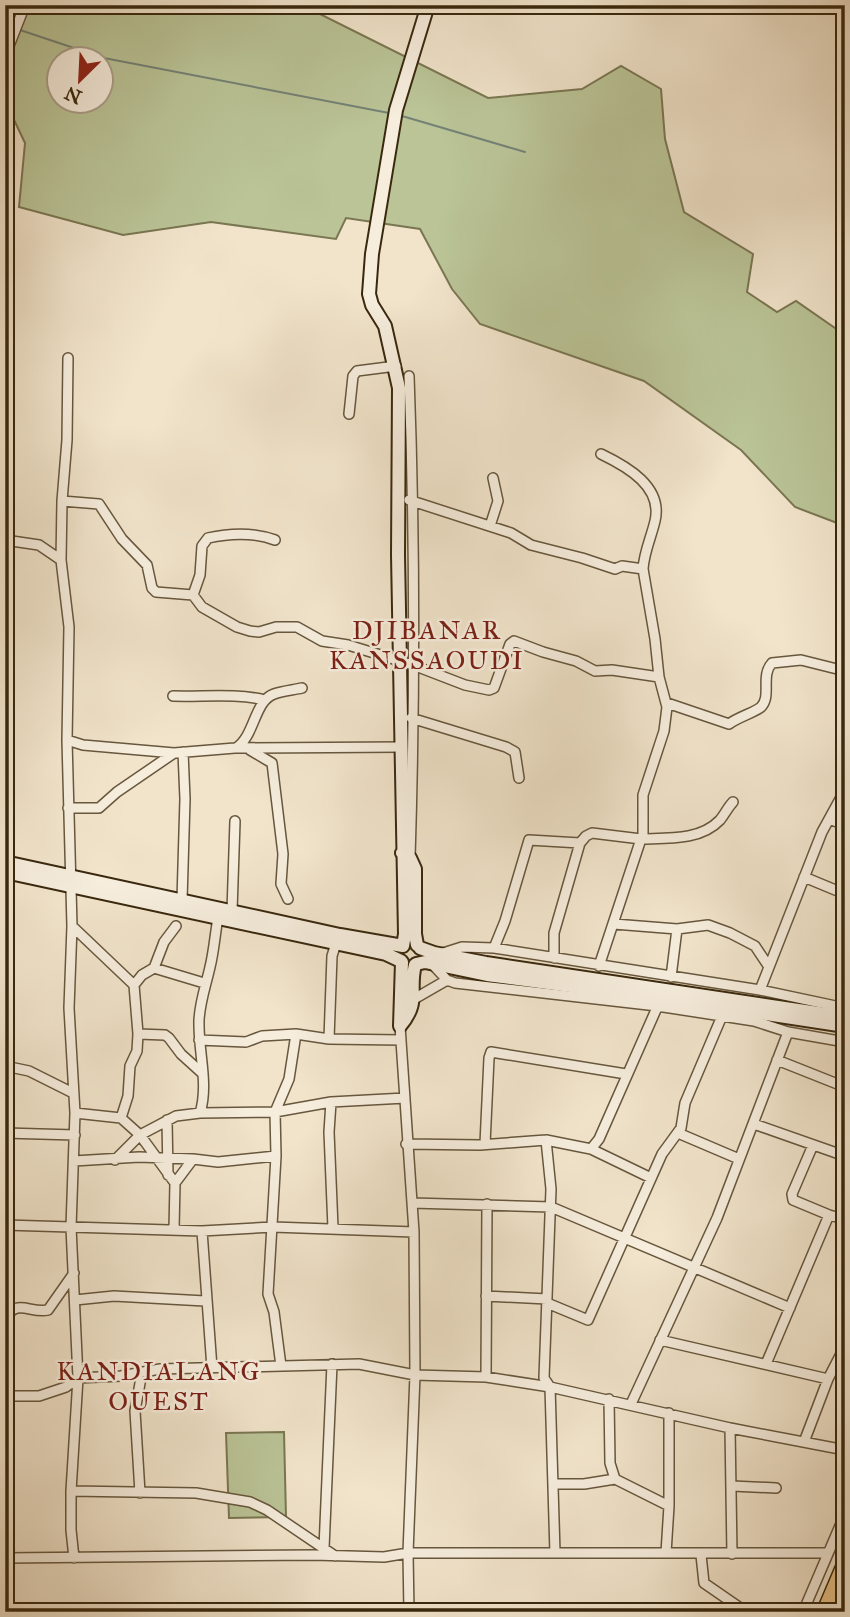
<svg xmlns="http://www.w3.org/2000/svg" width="850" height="1617" viewBox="0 0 850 1617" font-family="'IM FELL Great Primer',serif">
  <rect width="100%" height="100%" fill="#f1e4cb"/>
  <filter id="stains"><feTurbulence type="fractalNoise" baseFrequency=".00286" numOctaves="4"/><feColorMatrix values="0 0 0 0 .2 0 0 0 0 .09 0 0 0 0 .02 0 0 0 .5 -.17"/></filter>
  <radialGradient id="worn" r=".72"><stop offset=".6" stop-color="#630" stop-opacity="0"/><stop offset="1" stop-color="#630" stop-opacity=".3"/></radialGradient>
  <path fill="#bac497" stroke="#7a7652" stroke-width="2" fill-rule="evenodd" d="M5,5H302L488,98L582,89L621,66L661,89L665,139L684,212L753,254L747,292L777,312L796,301L845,335V526L795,507L741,450L644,381L480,324L452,289L420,229L346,218L336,239L211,222L123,235L19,207L25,143L5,101ZM60,60H102V102H60Z
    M284,1432L286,1517L229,1518L226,1433Z"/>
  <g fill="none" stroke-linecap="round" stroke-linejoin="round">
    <path stroke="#748276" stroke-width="2" d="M5,25L11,27
      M20,30L104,58L389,113
      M402,116L525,152
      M808,1612L845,1527
      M836,1612L845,1592"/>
    <defs>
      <path id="street" d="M5,56L25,5
        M68,358L67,440L62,501L61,560L69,627L67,740L72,926L69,1008L75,1113L71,1227L78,1378L71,1491V1530L74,1558
        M409,376C415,537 415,698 410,858
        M349,414L353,376L357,371L396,366
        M409,500L511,533L531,545L582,558L615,569L622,566L643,569
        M62,501L99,504L122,539L147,565L152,588L156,592L193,595L202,607L237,627L250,631L259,632L276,627H297L322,641L348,645L413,665L465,685L489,690L494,688L510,644L514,641L543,652L576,661L595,671L612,670L659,677
        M490,526L498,501L493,478
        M5,540L39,545L61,560
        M193,595L200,575L202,546L208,538C230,533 253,532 275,540
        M173,696C203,697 236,693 265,700
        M667,703L729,724C738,717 756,712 761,707C772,696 760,676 772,663L801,660L845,671
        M411,718L506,747L515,752L519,778
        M67,740L83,745L174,753L235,748L402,747
        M236,748C255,736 254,701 274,694C282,691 293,690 302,688
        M250,750L272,763L283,854L281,884L288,899
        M68,808H99L117,792L174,753
        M829,819L845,825
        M804,877L845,894
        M182,900L185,799L183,752
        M232,911L235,821
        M614,924L677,929L671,977
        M72,926L134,985L138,1034L137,1051L130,1066L128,1096L121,1118
        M677,929L708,925L730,933L755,946L769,967
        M494,948L505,921L529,840L580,843L586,836L592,833L641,839L643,835V795L664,731L667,707L659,677L655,639L643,569C644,552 651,538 655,521C663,487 628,467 601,454
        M443,953L462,947L494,948L760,990L845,1008
        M554,958V933L580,843
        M433,965L447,980L455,983L657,1006L754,1021L788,1032L845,1042
        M599,966L641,839C667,838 700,841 720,820C725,814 728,807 733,802
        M154,968L204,983
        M134,985L142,975L154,968L164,942L176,926
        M760,990L822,832L845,790
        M414,999L447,980
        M400,1026L414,1232L415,1375L408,1553L409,1612
        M138,1034L165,1035L169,1038L181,1054L202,1073
        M329,1039L332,956L337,940
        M199,1040L246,1042L262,1036L296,1034L329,1039L401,1040
        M777,1060L845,1087
        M5,1066L29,1071L73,1093
        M331,1102L329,1132L333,1228
        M75,1113L121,1118L140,1135L175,1183
        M200,1113C209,1083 198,1052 199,1020C200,1001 206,985 210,967C214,951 215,934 218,918
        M167,1120L168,1175
        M754,1124L845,1156
        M5,1133L75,1135
        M678,1133L739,1159
        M546,1140L551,1189L544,1378L550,1387L555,1553
        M406,1144L480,1145L546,1140L591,1149L599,1139L659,1003
        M485,1144L489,1058L491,1052L626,1074
        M813,1145L792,1194L793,1200L829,1215
        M591,1149L651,1178
        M115,1160L140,1135L176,1116L200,1113L275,1112L331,1102L405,1098
        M74,1161L139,1157L193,1159L218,1162L276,1156
        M412,1203L551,1207L790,1308
        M5,1225L202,1231L273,1227L414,1232
        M174,1229L175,1183L193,1159
        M202,1231L212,1368
        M486,1296L547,1299
        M75,1300L114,1296L205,1301
        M547,1303L588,1320L662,1154L681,1128L685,1103L722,1016
        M5,1320C16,1297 30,1314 48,1310L74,1273
        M660,1340L828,1379
        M766,1364L829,1215L845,1219
        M281,1366L274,1312L268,1294L276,1156L275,1112L289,1079L296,1034
        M486,1377L487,1204
        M5,1396H39L66,1387L78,1378L121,1376L160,1369L359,1364L415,1375L486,1377L550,1387L730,1428L845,1450
        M609,1399L610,1463L615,1479L669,1506L666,1553
        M631,1404L717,1218L788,1032
        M730,1428L732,1554
        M804,1442L828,1379L845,1346
        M553,1484H584L615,1479
        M732,1486L776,1488
        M71,1491L196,1493L250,1502L267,1510L335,1556
        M140,1493L135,1411L142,1372
        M669,1506V1413
        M324,1548L332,1364
        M701,1555L704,1583L746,1612
        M5,1558L313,1555L384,1557L408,1553H828
        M803,1612L845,1514"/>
      <path id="secondary" d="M402,853L410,858L415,869V934L417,945
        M5,862L340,935L403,946L405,934L398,555L399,388L385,326L372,305L369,294L372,254L396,110L428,5
        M5,872L386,954L401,961
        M420,948L434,953L486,963L845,1017
        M416,964L425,962L487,975L661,998L845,1026
        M400,1026C421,1001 408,991 415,965
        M400,1026L402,962"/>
      <path id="highway" d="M825,1612L845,1565"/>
    </defs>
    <use href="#street" stroke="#67573d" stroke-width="12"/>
    <use href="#secondary" stroke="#39280e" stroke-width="16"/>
    <use href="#highway" stroke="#39280e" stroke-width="19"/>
    <use href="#street" stroke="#f6eddd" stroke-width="9"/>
    <use href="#secondary" stroke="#f6eddd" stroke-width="12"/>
    <use href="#highway" stroke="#e8c286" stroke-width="16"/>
  </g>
  <g text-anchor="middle" stroke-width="5" stroke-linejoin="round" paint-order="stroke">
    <g font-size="26" letter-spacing="2" fill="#7a1f14" stroke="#f6eddd">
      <text x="427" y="639">DJIBANAR<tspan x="427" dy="30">KANSSAOUDI</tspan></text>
      <text x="159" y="1380">KANDIALANG<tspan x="159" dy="30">OUEST</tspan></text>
    </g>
  </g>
  <rect width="850" height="1617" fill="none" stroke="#f1e4cb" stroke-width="28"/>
  <rect x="7" y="7" width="836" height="1603" fill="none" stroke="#39280e" stroke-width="3.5"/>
  <rect x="14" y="14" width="822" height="1589" fill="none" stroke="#39280e" stroke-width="2"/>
  <g transform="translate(80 80) rotate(204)"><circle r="33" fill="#f6eddd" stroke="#aa9e8a" stroke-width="2"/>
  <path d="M0-5L12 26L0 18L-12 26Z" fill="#8f2418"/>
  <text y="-10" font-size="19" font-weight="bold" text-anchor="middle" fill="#39280e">N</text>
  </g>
  <rect width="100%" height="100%" filter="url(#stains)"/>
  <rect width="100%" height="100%" fill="url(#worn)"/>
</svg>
